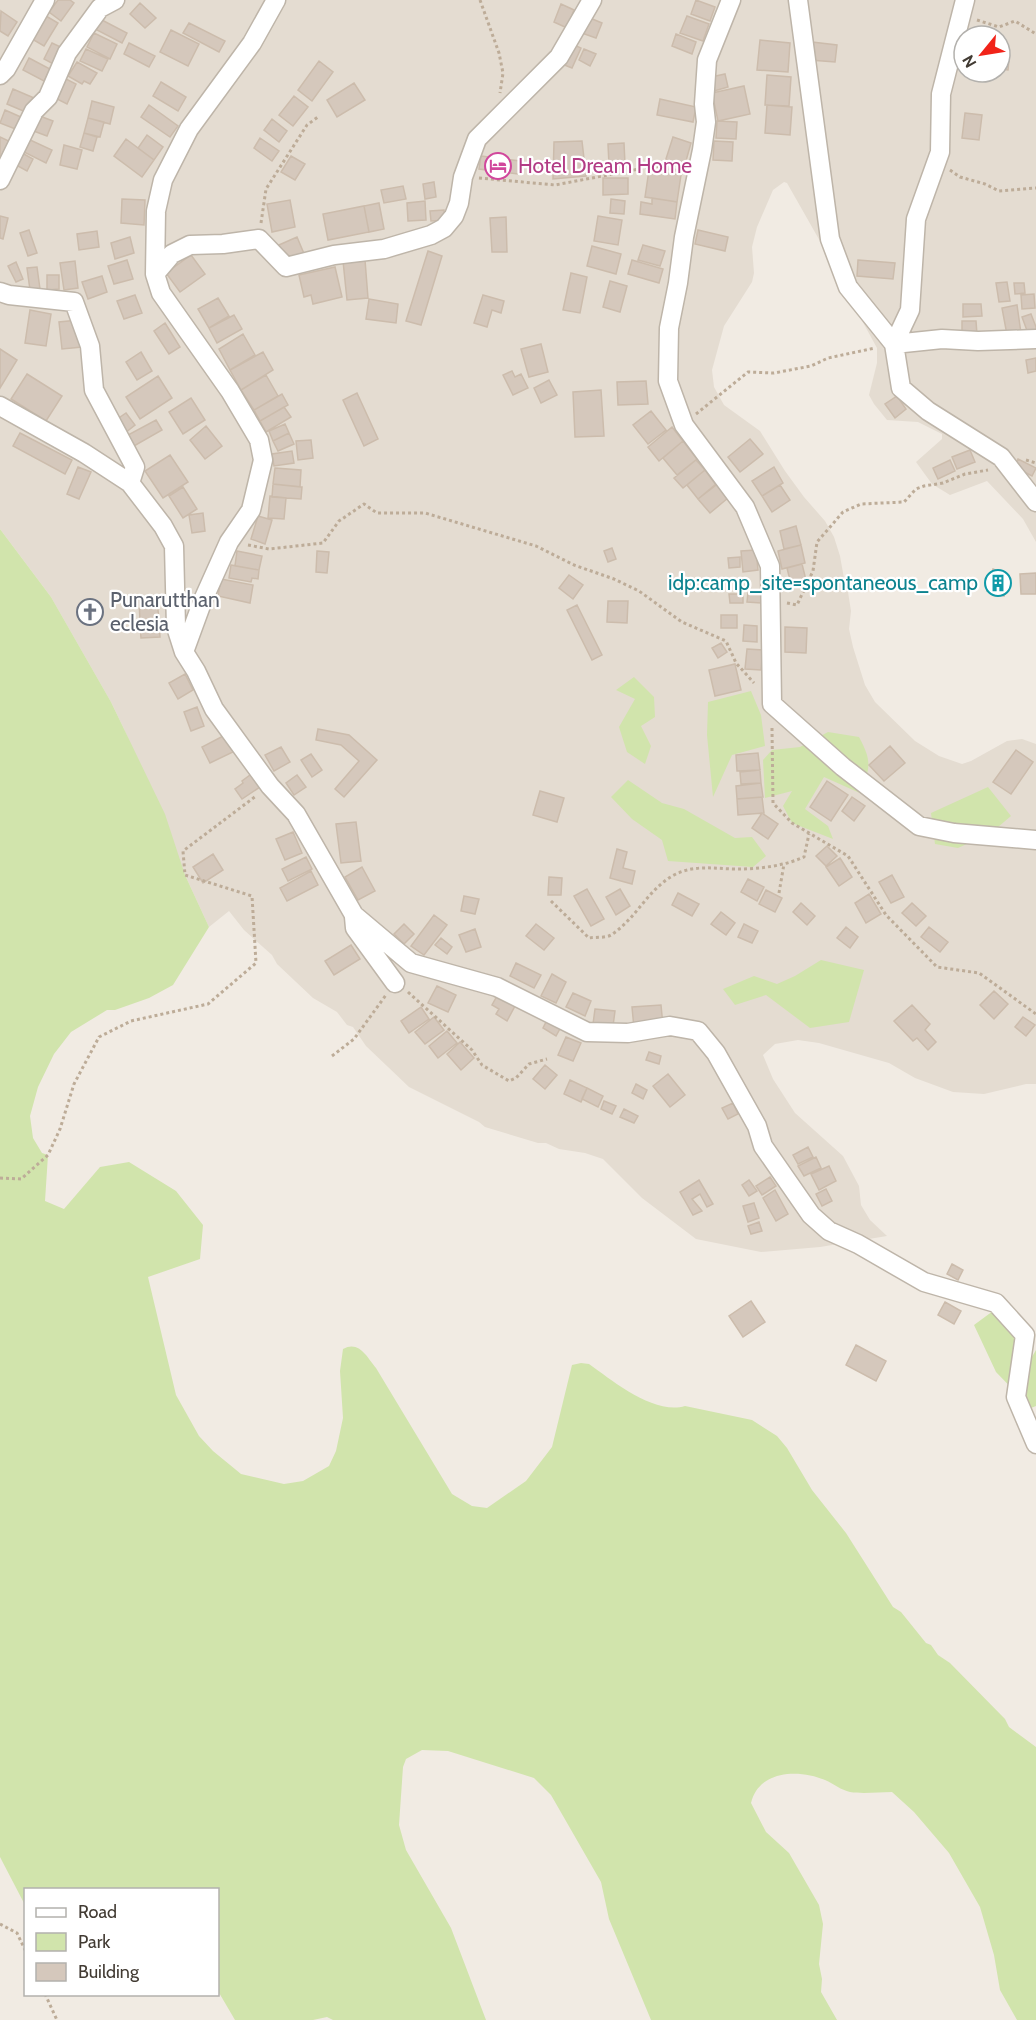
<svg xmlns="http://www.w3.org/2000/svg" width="1036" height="2020" viewBox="0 0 1036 2020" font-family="Cabin,sans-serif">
  <rect width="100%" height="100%" fill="#f1ebe3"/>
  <path fill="#e4dcd1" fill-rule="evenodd" d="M0,0H1036V542L1023,519L987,481L950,495L932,484L916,462L942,439V434L918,422L887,420L874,404L869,395L877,363V348L842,284L833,264L787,183L784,182L773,190L757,227L752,247L754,273L752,282L724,326L712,370L714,387L724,405L760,431L785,471L804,497L825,521L834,537L840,556L845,584L848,592L851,611L849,629L853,647L865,685L875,702L915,741L939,756L962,764L971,761L1007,741L1022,739L1036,744V1084H1026L984,1094L953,1092L915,1078L889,1063L819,1043L798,1040L775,1044L763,1055L773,1079L795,1113L843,1156L859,1186L861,1205L870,1220L887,1236L820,1247L761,1252L696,1239L642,1198L603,1159L585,1153L559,1149L546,1143H538L485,1127L479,1122L409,1087L366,1046L353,1027L347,1025L337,1012L313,998L277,964L272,955L244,930L229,911L209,927L185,875L124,729L111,702L51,597L0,529ZM964,36H1000V72H964Z"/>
  <path fill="#d1e4ac" d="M0,529L51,597L111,702L165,814L185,875L209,927L173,985L149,998L115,1010H107L71,1032L54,1054L38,1087L30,1116L33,1138L42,1153L48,1155L45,1201L64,1209L100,1167L129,1162L176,1191L203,1225L200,1259L148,1277L176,1395L199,1436L213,1451L241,1474L284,1484L303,1481L329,1466L336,1451L343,1418L340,1371L343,1349C359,1340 367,1357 376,1368L452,1494L472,1506L487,1508L526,1481L552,1447L572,1365L581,1363L589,1364C613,1381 654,1415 685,1406L752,1420L777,1436L787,1448L812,1490L846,1533L893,1607L901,1612L926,1643L931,1645L938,1655L950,1663L1005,1719L1009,1727L1036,1747V2020H1017L1000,1990L994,1955L980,1907L949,1853L914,1812L892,1792C879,1792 863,1794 850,1792C841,1790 834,1784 825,1780C799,1769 759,1770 751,1803L766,1832L789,1853L819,1905L823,1924L819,1964L822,1979L821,1992L837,2020H651L609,1919L601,1882L551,1795L534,1778L448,1751L422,1750L406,1759L403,1767L399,1825L406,1850L451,1928L486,2020H333L327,2017L313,2020H235L218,1991V1890H26L25,1905L0,1857Z
    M634,677L654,697L655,717L641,726L651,746L645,764L627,752L619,727L635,699L616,690Z
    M751,691L761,715L765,746L732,755L713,797L707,735L708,702Z
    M828,732L859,737C873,763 869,766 862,794L824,777L805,809L828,826L833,839L792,823L783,806L792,791L765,798L763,760L772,750L800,747Z
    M628,780L662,803L684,809L735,838L752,837L766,856L753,867L668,861L662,840L632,819L611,797Z
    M988,787L1011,816L991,833L958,848L935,844L931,813Z
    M821,960L864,970L849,1022L810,1028L766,995L735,1005L723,989L754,976L777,984L795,976Z
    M993,1311L1014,1327L1029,1362L1036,1350V1406L1031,1408L996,1372L974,1325Z"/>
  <path fill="#d5c8bc" stroke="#ccbcac" stroke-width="1.5" d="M58,0H70L74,3L61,21L49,12Z
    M696,0L715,7L710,21L691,14Z
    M140,3L156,18L145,28L130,14Z
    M561,4L574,10L567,28L554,22Z
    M1,11L17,22L8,36L0,31Z
    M46,16L58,23L44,46L32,39Z
    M585,16L602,23L596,38L579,32Z
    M687,16L709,24L703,41L680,33Z
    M100,19L127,33L122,43L95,29Z
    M189,23L225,41L219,52L183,33Z
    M171,30L199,44L188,66L160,52Z
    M94,33L117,44L110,59L87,47Z
    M676,34L696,42L692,54L672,46Z
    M760,40L790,43L788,72L757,70Z
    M812,42L837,45L835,62L810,60Z
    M52,43L65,49L57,66L44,59Z
    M129,43L155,56L149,67L124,54Z
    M570,43L581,48L572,68L562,64Z
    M86,49L108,59L102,71L80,61Z
    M584,49L596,54L590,66L579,60Z
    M29,58L50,69L44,81L23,70Z
    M1000,58L1009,59L1008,70L1000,69Z
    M319,61L333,72L312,101L298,90Z
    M77,62L97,73L90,84L84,81L82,84L68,76Z
    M725,74L728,87L714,91L711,77Z
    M767,75L791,77L789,106L765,105Z
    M62,77L76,84L67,104L53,97Z
    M161,82L186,97L178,111L153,96Z
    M354,83L365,100L337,117L327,100Z
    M744,86L750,114L718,121L712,93Z
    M13,89L34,98L28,113L7,104Z
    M294,96L308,107L293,126L279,115Z
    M660,99L696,107L693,122L657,115Z
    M92,101L114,107L110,124L88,118Z
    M149,105L178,126L170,137L141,117Z
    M767,105L792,107L790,135L765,133Z
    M5,110L23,118L18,130L0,123Z
    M965,113L982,115L979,140L962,138Z
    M37,115L53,121L47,136L31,130Z
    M88,118L104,122L100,137L84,133Z
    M272,119L287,131L279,142L264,130Z
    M717,121L737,122L736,139L716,138Z
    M84,133L97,137L93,151L80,147Z
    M147,135L163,147L154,160L138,148Z
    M0,137L13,143L0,173Z
    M673,137L691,143L684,168L665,162Z
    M260,138L279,151L272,161L254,148Z
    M28,139L52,150L46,163L22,151Z
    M126,139L154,160L142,177L114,156Z
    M582,141L586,176L553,179L554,142Z
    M714,141L733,142L732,161L713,160Z
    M624,143L625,164L609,165L608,144Z
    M64,145L82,150L77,169L60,165Z
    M22,153L33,159L27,171L16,165Z
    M291,156L305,164L295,180L281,172Z
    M481,156L520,161L518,174L479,169Z
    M649,170L681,175L677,202L645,197Z
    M603,178H628V194L603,195Z
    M434,182L436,197L425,199L423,184Z
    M403,186L406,199L384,203L381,190Z
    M652,198L677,202L675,219L640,214L641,202L652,204Z
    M122,199L145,200L144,225L121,223Z
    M611,199L625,201L624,214L610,213Z
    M290,200L295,227L272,232L267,204Z
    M425,201L426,220L408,221L407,203Z
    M379,203L384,229L369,232L364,206Z
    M364,206L369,232L328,240L323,214Z
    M444,210L445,220L431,221L430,211Z
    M0,216L8,218L3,239L0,238Z
    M598,216L622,220L618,245L594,241Z
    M506,217L507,252H492L490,218Z
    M29,230L37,253L28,256L20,233Z
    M698,230L728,237L725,251L695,244Z
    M97,231L99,247L79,250L77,234Z
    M130,237L134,253L115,259L111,243Z
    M297,237L305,256L287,264L279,245Z
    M643,245L665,251L660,266L638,260Z
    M592,246L621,254L616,274L587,266Z
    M428,251L442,256L421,325L406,321Z
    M191,255L205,274L180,292L166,273Z
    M127,260L133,279L114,284L108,266Z
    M365,260L368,298L347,300L343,261Z
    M632,260L663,269L659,283L628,274Z
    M858,260L895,263L893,279L857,276Z
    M75,261L78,288L64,290L60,263Z
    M16,262L23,279L16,282L8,266Z
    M37,267L40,289L30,290L27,268Z
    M335,267L342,297L313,304L311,295L304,297L299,275Z
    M571,273L587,277L580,313L563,310Z
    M47,275H59V289L47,290Z
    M102,276L107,292L88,299L82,282Z
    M610,281L627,286L620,312L603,307Z
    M1007,282L1010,301L999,302L996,283Z
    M1014,283H1024L1025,293L1015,294Z
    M1034,294L1035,308L1022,309L1021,295Z
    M135,295L142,313L124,319L117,301Z
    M483,295L504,301L501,313L492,310L487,327L474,323Z
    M218,298L229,316L209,328L198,309Z
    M369,299L398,304L396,323L366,319Z
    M963,304H981L982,316L963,317Z
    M1017,305L1021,333L1007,335L1002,308Z
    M30,310L51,314L46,346L25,343Z
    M1031,314L1036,327V333L1029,336L1022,317Z
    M234,315L242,329L217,343L209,328Z
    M78,320L82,347L62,349L59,322Z
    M962,321H976L977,335H962Z
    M165,323L180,347L169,354L154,331Z
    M243,334L255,355L230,370L219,349Z
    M541,344L548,372L529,377L521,349Z
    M0,349L17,360L0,388Z
    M141,352L152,371L137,380L126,362Z
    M263,352L273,370L241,390L230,370Z
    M1036,358V371L1028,373L1026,360Z
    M512,371L515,377L521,374L528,388L513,395L503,375Z
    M27,374L62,396L46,421L11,399Z
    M266,375L278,396L254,410L241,390Z
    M158,376L172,398L140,419L126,397Z
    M549,380L557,395L541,403L534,388Z
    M646,381L648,404L618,405L617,382Z
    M601,390L604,436L575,437L573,392Z
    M357,393L378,439L364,446L343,400Z
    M282,394L288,405L260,421L254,410Z
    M897,396L906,409L895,418L885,404Z
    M191,398L205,420L183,434L169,412Z
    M284,407L291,417L266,432L260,421Z
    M651,411L666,430L648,444L633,425Z
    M126,413L135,425L125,433L116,420Z
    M156,420L162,430L134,446L128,435Z
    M285,424L289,433L273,441L269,431Z
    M206,426L222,446L205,459L190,440Z
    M672,427L683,441L659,461L648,447Z
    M20,433L72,460L65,474L13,446Z
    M289,433L294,444L278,451L273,441Z
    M750,439L763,454L740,472L728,457Z
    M311,440L313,458L298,460L296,441Z
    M683,441L697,459L677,475L663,458Z
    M970,450L975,462L957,469L952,457Z
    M292,451L294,463L274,466L272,454Z
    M170,455L188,482L163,498L145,471Z
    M1018,459L1036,468L1032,476L1015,467Z
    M696,460L705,470L683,488L674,478Z
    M950,460L955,471L938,479L933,468Z
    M78,467L91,472L79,499L67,494Z
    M774,467L783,483L762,496L752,481Z
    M275,468L301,470L300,487L273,484Z
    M705,470L716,485L698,499L687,485Z
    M273,484L302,487L301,499L272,497Z
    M716,484L728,498L710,513L698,499Z
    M780,485L790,500L772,512L762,496Z
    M183,487L197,509L183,518L169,496Z
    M270,496L286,498L284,519L268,518Z
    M203,513L205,531L192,533L189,515Z
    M258,516L272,520L265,544L251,539Z
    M796,526L801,545L784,549L780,531Z
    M801,545L805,563L782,569L778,551Z
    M612,548L616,559L608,562L604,551Z
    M756,550L758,570L743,572L741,551Z
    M237,551L262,556L259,570L235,566Z
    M317,551L329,552L327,573L316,572Z
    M740,557V567L729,568L728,558Z
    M802,564L806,580L791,584L787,568Z
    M231,565L259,570L258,579L252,578L251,582L229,578Z
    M993,569L1009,576L1004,596L987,591Z
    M1036,573V594H1021L1020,574Z
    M569,575L583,585L573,599L559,588Z
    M221,579L253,585L250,603L218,596Z
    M748,592L762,593L761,603L747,602Z
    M729,594H743V603H730Z
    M139,600H157L159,620L140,621Z
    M608,601H628L627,623L607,622Z
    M577,605L602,655L592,660L567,610Z
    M721,615H737V628H721Z
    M159,623L160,637L141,638L140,624Z
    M744,625L757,626V642L743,641Z
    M785,627L807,628L806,653L785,652Z
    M721,643L727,652L718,658L712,648Z
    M747,649L763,650L761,670L745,669Z
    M735,664L741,690L715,696L709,670Z
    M185,674L193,690L178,699L169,683Z
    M197,707L204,726L191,731L184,712Z
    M318,729L349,735L377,760L344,797L335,789L359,761L341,745L316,740Z
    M225,735L233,752L210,763L202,747Z
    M890,746L905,763L884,781L869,765Z
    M281,747L290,762L274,771L265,755Z
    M1016,750L1033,762L1011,794L993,782Z
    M758,753L760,770L737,771L736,755Z
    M311,754L322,770L312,777L301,760Z
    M760,770L761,783L741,784L740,772Z
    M254,772L263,785L242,799L235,789L243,783L242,781Z
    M297,775L306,787L294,795L286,783Z
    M827,781L848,795L831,821L810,807Z
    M761,783L763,797L737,799L736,786Z
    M540,791L564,798L557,822L533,815Z
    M762,797L764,813L738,815L737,799Z
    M852,797L865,806L854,821L842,811Z
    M762,813L778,824L768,839L752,828Z
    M356,822L361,861L341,863L336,824Z
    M293,832L302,853L285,860L276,839Z
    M827,846L837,856L826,866L816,856Z
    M617,849L627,852L623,868L635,871L632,884L610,878Z
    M213,854L223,870L203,883L193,867Z
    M306,857L312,869L288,881L282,869Z
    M840,858L852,877L839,886L826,867Z
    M362,867L375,891L358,900L345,877Z
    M311,871L318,885L287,901L280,888Z
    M892,875L904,897L891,903L879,882Z
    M549,877L562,878L561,895H548Z
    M748,879L764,887L757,901L741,892Z
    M587,889L604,919L591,926L574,896Z
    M620,889L630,906L616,915L606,897Z
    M766,890L782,898L775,912L759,904Z
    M678,893L699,904L692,916L672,905Z
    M869,894L881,914L866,923L855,903Z
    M464,896L479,899L475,914L461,911Z
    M801,903L815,916L807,925L793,912Z
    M912,903L926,916L916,926L902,913Z
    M721,912L735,923L726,935L711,924Z
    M434,915L447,925L424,955L411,946Z
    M404,924L414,934L404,944L394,934Z
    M536,924L554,938L544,950L526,936Z
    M744,924L758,931L752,943L738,937Z
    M846,927L858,937L850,948L837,938Z
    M929,927L948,942L940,952L921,937Z
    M475,929L481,947L466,952L459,935Z
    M441,938L452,947L447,954L435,945Z
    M351,945L360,959L334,975L325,961Z
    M516,963L541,975L534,988L510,976Z
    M552,974L566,982L556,1003L541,996Z
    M437,986L456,995L448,1012L428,1003Z
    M994,991L1008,1004L994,1019L980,1005Z
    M573,993L591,1001L585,1016L566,1007Z
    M497,996L515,1006L507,1021L496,1014L499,1009L492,1005Z
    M661,1005L663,1026L634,1028L632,1007Z
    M912,1005L930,1024L925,1030L936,1042L928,1050L917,1038L913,1041L894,1021Z
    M421,1007L429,1019L409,1033L401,1021Z
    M595,1009L615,1011L613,1026L593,1024Z
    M434,1017L444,1030L425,1044L415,1032Z
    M1023,1017L1035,1025L1026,1036L1015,1027Z
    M548,1018L562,1025L556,1036L543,1028Z
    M447,1031L457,1043L438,1058L429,1046Z
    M566,1037L581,1043L573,1061L558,1055Z
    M460,1042L474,1058L461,1070L447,1054Z
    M649,1052L661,1056L659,1064L646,1060Z
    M545,1065L557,1075L545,1089L533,1079Z
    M668,1074L685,1095L670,1107L653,1086Z
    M570,1080L587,1088L581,1102L564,1094Z
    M636,1084L647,1090L643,1099L632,1093Z
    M587,1088L603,1096L598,1107L582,1099Z
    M604,1101L616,1106L612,1114L601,1109Z
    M733,1103L738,1114L728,1119L722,1108Z
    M624,1109L638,1116L634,1123L620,1117Z
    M808,1147L813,1157L798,1164L793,1155Z
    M816,1157L821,1168L804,1176L798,1166Z
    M829,1166L836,1181L819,1190L811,1174Z
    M770,1177L776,1186L762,1195L756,1186Z
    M699,1180L713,1204L707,1207L700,1194L692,1199L702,1211L693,1215L680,1192Z
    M749,1180L757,1191L749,1196L742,1185Z
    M826,1189L832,1201L822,1206L816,1194Z
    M775,1190L788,1214L776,1221L763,1198Z
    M754,1203L759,1218L748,1222L743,1206Z
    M759,1222L762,1231L751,1234L748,1226Z
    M952,1264L963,1270L958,1280L947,1274Z
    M751,1301L765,1322L743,1337L729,1316Z
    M945,1302L961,1311L954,1324L938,1315Z
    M856,1345L886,1361L876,1381L846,1365Z"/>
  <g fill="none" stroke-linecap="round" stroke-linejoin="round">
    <defs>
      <path id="minor" d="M731,0L707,60L704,104L706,122L702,150L684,237L678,283L669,328L668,381L684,425L745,507L770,566L772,704L843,767L919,826L954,833L1036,840
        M798,0L830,239L848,287L894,344L901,388L928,411L1001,457L1036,502
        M0,75L6,69L45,0
        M0,180L34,111L48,97L67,53L100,8L115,0
        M155,274L172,254L190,245L223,244L259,239L286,267L334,255L384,249L431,235L444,228L454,216L459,203L463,177L477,139L559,57L592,0
        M0,292L9,295L74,302L90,346L94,390L135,467L130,483
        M894,344L910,310L916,219L940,152L941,94L965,0
        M894,344L942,339L978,341L1036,339
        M0,406L84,453L130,483L163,526L174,546L176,627L184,652L196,671L214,709L270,786L296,814L354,915L411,963L497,987L587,1032L628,1033L670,1026L698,1031L716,1053L757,1126L763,1146L811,1215L829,1231L858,1244L924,1282L996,1303L1025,1335L1016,1397L1036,1444
        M184,652L203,600L229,542L251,510L263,460L259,440L230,391L161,293L155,274L156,211L163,180L189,129L252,43L276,0
        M354,917L355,928L395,983"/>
    </defs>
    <use href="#minor" stroke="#beb5a9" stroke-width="21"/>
    <path stroke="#bdac98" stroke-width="3" stroke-dasharray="3 3" stroke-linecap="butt" d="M480,0L499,53L503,73L500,93
      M977,20L999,27L1015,21L1036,34
      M950,170L960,177L985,184L999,191L1036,188
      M479,178L555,185L655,166L680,171
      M261,223L266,189L307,125L318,117
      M696,414L748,372L774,373L811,366L828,358L875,348
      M1026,460L1036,463
      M248,545L269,549L323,543L339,521L364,504L377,513H425L536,546L574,565L614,579L639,591L682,622L726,641L736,663L754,683
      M787,603L797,605L813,571L817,542L843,512L861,504L904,502L916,489L924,486L943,483L965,474L988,470
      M772,728L773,803L792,823L848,856L886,915L937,967L979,973L1036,1014
      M779,893L784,864
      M551,901L589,938C595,937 606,938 611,935C636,919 648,889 674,875C695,864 715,869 737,869C759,869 784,866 804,857L809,834
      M408,992L472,1050L482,1065L509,1081L516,1078L529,1064L547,1059
      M332,1056L354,1039L386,995
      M0,1178L21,1179L48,1155L60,1129L74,1084L99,1037L131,1021L208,1004L256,963L252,896L185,875L183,851L256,796
      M0,1924L17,1933L26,1952
      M45,1994L57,2020"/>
    <use href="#minor" stroke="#fff" stroke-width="18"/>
  </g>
  <defs>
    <symbol id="hotel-ring" viewBox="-11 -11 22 22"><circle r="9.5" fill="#fff" stroke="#d1479c" stroke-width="1.5"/><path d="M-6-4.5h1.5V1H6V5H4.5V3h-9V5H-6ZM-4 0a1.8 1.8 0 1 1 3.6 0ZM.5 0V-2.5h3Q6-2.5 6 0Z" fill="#d1479c"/></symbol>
    <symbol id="building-ring" viewBox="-11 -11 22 22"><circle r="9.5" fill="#fff" stroke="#0f9aa8" stroke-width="1.5"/><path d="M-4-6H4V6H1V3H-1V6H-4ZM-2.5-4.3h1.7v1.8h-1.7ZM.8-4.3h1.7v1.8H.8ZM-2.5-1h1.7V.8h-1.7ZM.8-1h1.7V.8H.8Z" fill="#0f9aa8"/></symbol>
    <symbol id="church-ring" viewBox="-11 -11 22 22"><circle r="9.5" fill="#fff" stroke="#6b7280" stroke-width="1.5"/><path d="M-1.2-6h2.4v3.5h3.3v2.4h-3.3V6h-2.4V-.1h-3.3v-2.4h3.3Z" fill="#6b7280"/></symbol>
  </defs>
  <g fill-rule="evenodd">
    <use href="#hotel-ring" x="483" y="151" width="30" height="30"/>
    <use href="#building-ring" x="983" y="568" width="30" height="30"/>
    <use href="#church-ring" x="75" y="597" width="30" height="30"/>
  </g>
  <g text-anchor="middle" stroke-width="4.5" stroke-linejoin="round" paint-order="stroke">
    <g font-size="21" fill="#b23c85" stroke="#fff" text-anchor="start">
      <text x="518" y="173">Hotel Dream Home</text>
    </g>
    <g font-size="21" fill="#0d838f" stroke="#fff" text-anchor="end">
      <text x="978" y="590">idp:camp_site=spontaneous_camp</text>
    </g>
    <g font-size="21" fill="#5b616d" stroke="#fff" text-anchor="start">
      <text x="110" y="607">Punarutthan<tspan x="110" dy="24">eclesia</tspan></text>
    </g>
  </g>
  <rect x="24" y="1888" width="195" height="108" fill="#ffffff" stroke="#b3b1ad" stroke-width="1.5"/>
  <rect x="36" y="1908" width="30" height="9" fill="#ffffff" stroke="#b3b1ad" stroke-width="1.5"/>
  <text x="78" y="1918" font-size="18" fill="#423b33">Road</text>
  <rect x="36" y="1933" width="30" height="18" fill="#d1e4ac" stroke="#b3b1ad" stroke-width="1.5"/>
  <text x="78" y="1948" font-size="18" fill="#423b33">Park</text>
  <rect x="36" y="1963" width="30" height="18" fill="#d5c8bc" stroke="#b3b1ad" stroke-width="1.5"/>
  <text x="78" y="1978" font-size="18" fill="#423b33">Building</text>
  <g transform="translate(982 54) rotate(240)"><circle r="28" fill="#ffffff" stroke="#b3b1ad" stroke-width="1.5"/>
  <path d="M0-4.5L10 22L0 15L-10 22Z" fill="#f12319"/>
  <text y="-9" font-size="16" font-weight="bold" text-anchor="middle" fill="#423b33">N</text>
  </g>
</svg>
